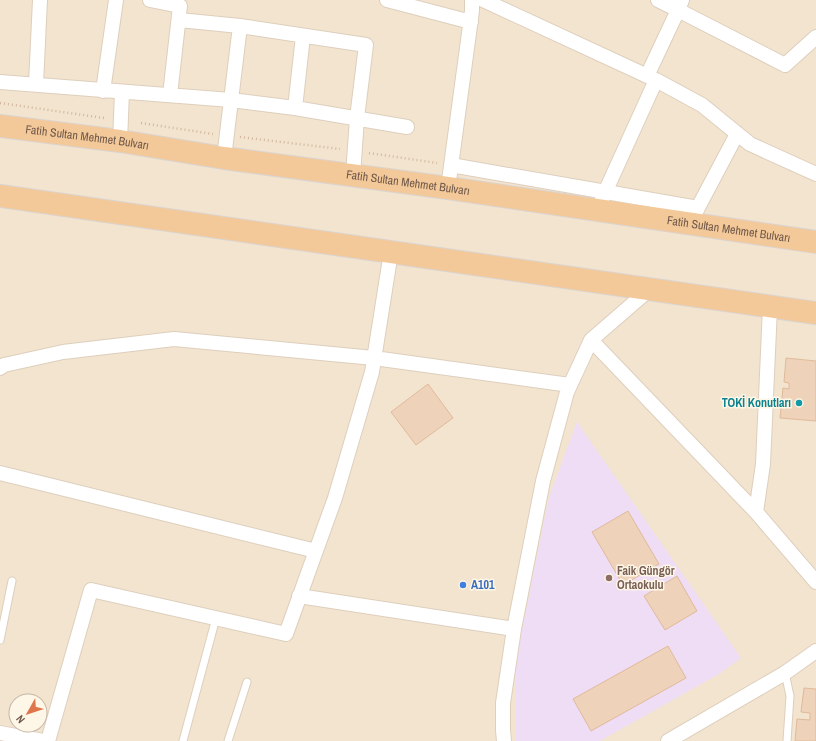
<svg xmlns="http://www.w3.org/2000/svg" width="816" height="741" viewBox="0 0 816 741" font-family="'Archivo Narrow',sans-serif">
  <rect width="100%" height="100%" fill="#fbf2e0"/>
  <path fill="#f2e4cf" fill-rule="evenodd" d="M0,0H816V741H0ZM16,701H40V725H16Z"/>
  <path fill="#efddf6" d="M577,422L741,658L719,674L600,741H515L516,660L549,497Z"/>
  <path fill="#eed2b9" stroke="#e0ba9b" d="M786,358L816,361V421L780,418L783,388L789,389V383L784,382Z
    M428,384L453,418L416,445L391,412Z
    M628,511L659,564L623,585L592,532Z
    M677,576L697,611L665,630L644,596Z
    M668,646L686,678L591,731L573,699Z
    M804,688L816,689V741H795L797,719L810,720V713L801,712Z"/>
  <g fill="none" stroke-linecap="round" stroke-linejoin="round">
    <defs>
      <path id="service" d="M0,640L12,581
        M785,673L790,696L787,741
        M183,741L216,618
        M228,741L247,682"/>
      <path id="minor" d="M150,0L180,6L170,95
        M387,0L471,22
        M483,0L656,80L702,105L750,144L816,174
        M658,0L678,10L682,0
        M179,20L240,26L366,45L357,118L353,175
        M647,76L678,10L785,65L816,37
        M0,82L231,100L295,108L407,127
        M36,84L40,0
        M103,91L116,0
        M295,108L303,36
        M120,141L122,92
        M224,158L240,26
        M451,165L698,208
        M448,188L472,11V0
        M602,199L656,80
        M693,217L737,134
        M651,288L591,340L756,512
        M770,307L763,464L756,512L816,582
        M0,368L4,365L63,352L174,339L374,358L570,385
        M0,473L316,551
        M299,596L514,629
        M0,733L43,741
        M48,741L91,590L286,634L335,498L372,372L391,252
        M504,741L503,730V703L514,629L543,481L567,392L591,340
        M668,741L785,673L816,651"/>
      <g id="trunk">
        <path id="s1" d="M0,126L120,141L224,158L448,188L816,242"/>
        <path d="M0,196L816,313"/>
      </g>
    </defs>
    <use href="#service" stroke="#decfbd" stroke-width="9"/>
    <use href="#minor" stroke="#decfbd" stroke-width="16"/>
    <use href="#trunk" stroke="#dad4d0" stroke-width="24"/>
    <path stroke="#d3b69d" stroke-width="2.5" stroke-dasharray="1 3" stroke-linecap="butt" d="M0,103L104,118
      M141,123L213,134
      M240,137L340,149
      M369,153L437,163"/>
    <use href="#service" stroke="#fff" stroke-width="7"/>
    <use href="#minor" stroke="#fff" stroke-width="14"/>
    <use href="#trunk" stroke="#f4c99a" stroke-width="22"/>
  </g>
  <circle fill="#0f9aa8" stroke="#fef6e6" stroke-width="1.5" cx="799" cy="403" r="4"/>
  <circle fill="#8d6e63" stroke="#fef6e6" stroke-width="1.5" cx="609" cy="578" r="4"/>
  <circle fill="#3f7fe0" stroke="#fef6e6" stroke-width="1.5" cx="463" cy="585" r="4"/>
  <g text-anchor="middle" stroke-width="3" stroke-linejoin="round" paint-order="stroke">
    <g font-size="12" fill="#705949" stroke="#fef6e6">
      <text dy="4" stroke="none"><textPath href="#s1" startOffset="88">Fatih Sultan Mehmet Bulvarı</textPath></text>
      <text dy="4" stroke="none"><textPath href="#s1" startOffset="412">Fatih Sultan Mehmet Bulvarı</textPath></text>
      <text dy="4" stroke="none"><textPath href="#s1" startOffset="736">Fatih Sultan Mehmet Bulvarı</textPath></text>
    </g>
    <g font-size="12" font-weight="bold" fill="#0d838f" stroke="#fef6e6" text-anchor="end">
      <text x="791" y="407">TOKİ Konutları</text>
    </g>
    <g font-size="12" font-weight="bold" fill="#785e54" stroke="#fef6e6" text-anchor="start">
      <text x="617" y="575">Faik Güngör<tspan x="617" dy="14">Ortaokulu</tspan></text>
    </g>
    <g font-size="12" font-weight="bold" fill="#366cbe" stroke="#fef6e6" text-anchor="start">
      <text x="471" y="589">A101</text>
    </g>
  </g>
  <g transform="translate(28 713) rotate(231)"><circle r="19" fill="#fef6e6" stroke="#c5b7a7"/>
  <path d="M0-3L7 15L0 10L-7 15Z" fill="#df764b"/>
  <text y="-6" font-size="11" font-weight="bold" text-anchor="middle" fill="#705949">N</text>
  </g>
</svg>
